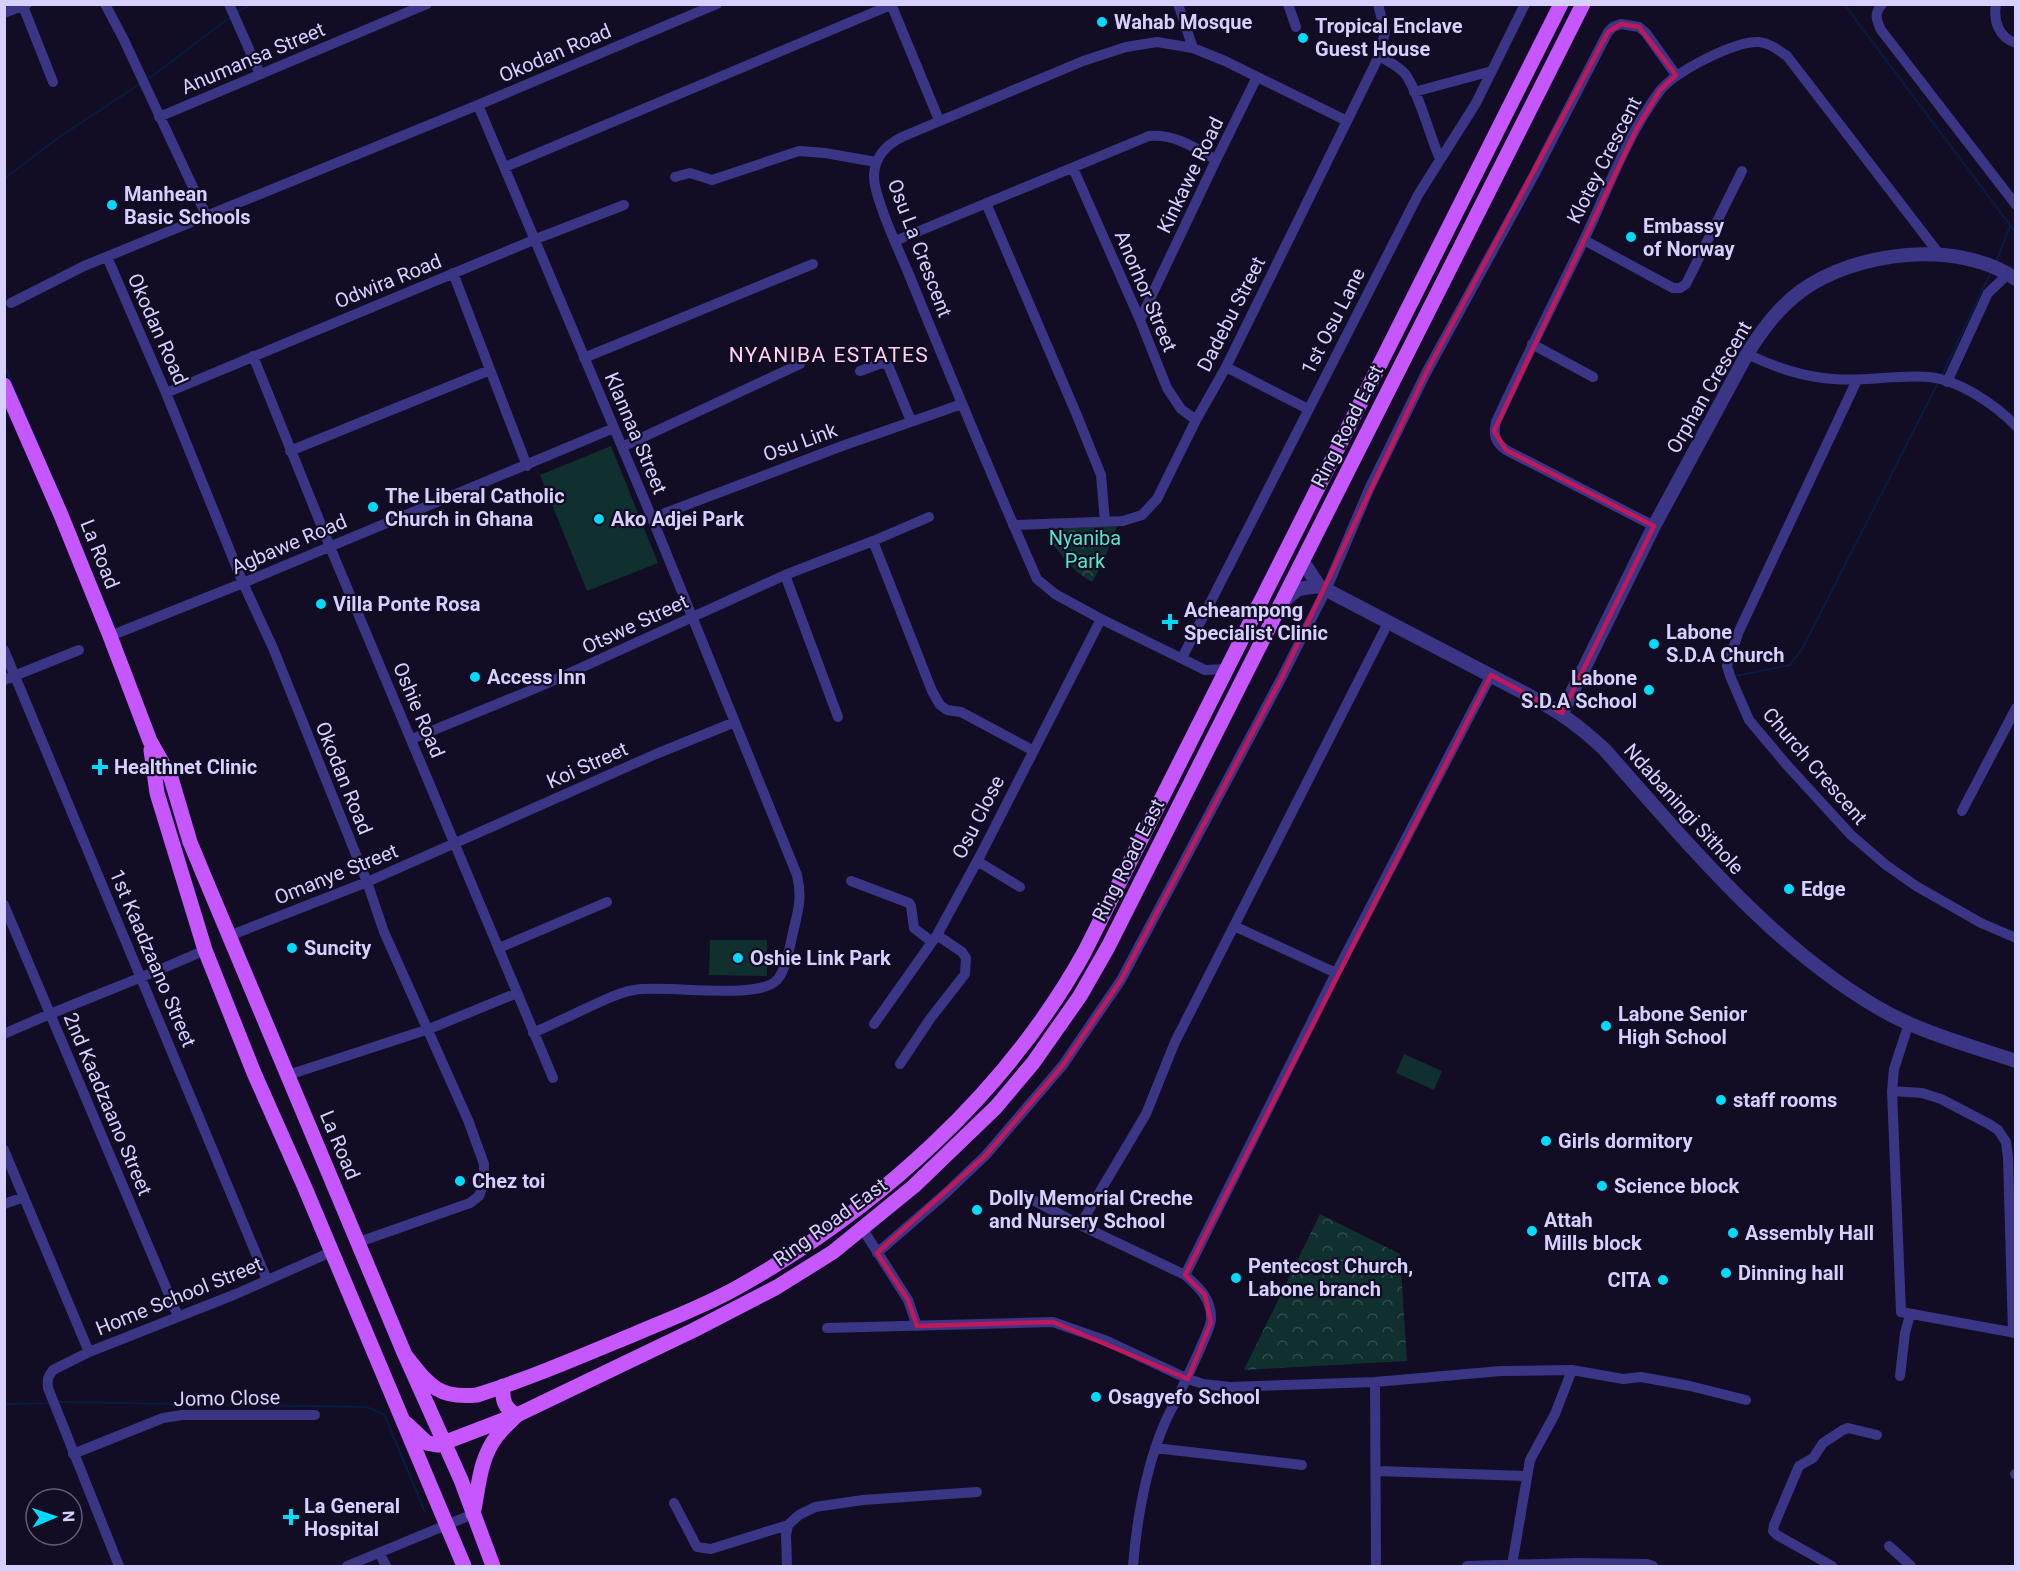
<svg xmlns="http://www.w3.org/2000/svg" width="2020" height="1571" viewBox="0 0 2020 1571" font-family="Roboto,sans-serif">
  <defs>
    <pattern id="park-crowns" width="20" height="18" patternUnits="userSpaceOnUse" patternTransform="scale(1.5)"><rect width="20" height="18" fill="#102f2f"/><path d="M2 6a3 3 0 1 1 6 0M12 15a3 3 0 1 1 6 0" fill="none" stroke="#324c4e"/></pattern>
  </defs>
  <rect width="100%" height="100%" fill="#120d24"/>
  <path fill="url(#park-crowns)" d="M1117,526L1102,565L1092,582C1072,571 1059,554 1048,535L1065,528Z
    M1320,1214L1400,1254L1407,1361L1244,1370Z"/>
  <path fill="#102f2f" d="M611,446L658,563L587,591L540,475Z
    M710,940H767V976L709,975Z
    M1404,1054L1442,1071L1434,1090L1396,1073Z"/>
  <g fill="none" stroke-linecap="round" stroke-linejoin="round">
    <path stroke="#071b43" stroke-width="2" d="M1844,4L2016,233
      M237,13L250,4
      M146,80C175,61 201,37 230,18
      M4,179L55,140L141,83
      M1996,262L2010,226
      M4,364L39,446
      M1942,375L1991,272
      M91,571L115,626
      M1735,676L1790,665L1802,649L1938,383
      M60,1402L366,1407L384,1414L425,1512
      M4,1404L50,1403"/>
    <path stroke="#3b3586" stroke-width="10" d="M105,4L123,38L207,217
      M229,4L260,74
      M891,4L939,120
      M1178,4L1193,48
      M1288,4L1296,27
      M1882,4C1874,14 1876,19 1881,30L2016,205
      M1996,4C1993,21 1999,38 2016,43
      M23,6L53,82
      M4,13L27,4
      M1379,56C1389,62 1399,66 1406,75C1420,96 1429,134 1440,159
      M1414,92L1492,71
      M478,105L652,518L797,875C803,901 797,913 792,937C789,951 786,969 777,980C758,1001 663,984 634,990C619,992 605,1000 591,1006C572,1015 553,1024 533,1033
      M159,117L427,4
      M505,167L891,5
      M1073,168L1140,320L1167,388L1181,409L1196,420
      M675,177L690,173L712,180L799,151L825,153L876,162
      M986,203L1076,413L1101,475L1105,522
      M1584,240L1673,288H1680L1686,284L1742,171
      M895,241L1149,136C1175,134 1194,147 1216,160
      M107,257L166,393L243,583L273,648L367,882L384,932L468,1120L484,1164V1182L479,1196L470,1203L359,1242
      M453,273L527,466
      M11,303L84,266L478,105L717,4
      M1140,320L1216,160L1257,77
      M1532,344L1593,377
      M1747,354C1775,367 1802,377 1834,379C1865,382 1898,374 1929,377C1959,380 1996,405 2016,426
      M253,356L330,547L553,1078
      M584,358L813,264
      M1226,367L1308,409
      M860,371L882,363L888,365L911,421
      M1857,380L1739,631L1727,666L1730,676L1749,720L1786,764L1851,835L1886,865L1916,886L1981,923L2016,938
      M1947,382L1988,293L2008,274
      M166,393L536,239L624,205
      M622,447L800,364
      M290,451L490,370
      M652,518L842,446L962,404
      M1013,525L1123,521L1142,515L1157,499L1196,420L1226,367L1379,56L1385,32L1378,4
      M1654,526L1506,450C1495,442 1493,435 1496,422C1524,361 1554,302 1583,242C1607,192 1626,137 1659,92C1674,72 1734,41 1759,42C1770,43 1778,50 1787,56L1940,255
      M873,541L932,691L940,705L947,710L961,712L1032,750
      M785,575L838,717
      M110,636L243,583L614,428
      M4,650L267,1280
      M1182,658L1418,195L1476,103L1525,4
      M1226,669L1205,670L1101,619L1055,594L1037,579C993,479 951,378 910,277C901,255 873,196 874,175C875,156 886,145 902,137L1083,61L1126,47L1157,42L1193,48L1225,61L1347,121
      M4,680L79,650
      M412,739L541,686L785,575L873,541L929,517
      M1962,811L2016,708
      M977,861L1020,887
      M851,881L909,903L911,906L914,928L932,942
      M4,905L178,1316
      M1234,926L1336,973
      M229,936L367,882L656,754L735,722
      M499,948L607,902
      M1909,1023L1894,1069L1892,1091L1901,1312L2016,1333
      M874,1024L937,935L981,854L1101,619
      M4,1034C70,1004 139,980 205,950
      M900,1064L930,1019L965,974L966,958L962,952L937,935
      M288,1075L429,1029L517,993
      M1892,1091L1922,1093L1941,1099L1989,1124L1998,1130L2006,1142L2008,1158L2013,1333
      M4,1150L89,1352
      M1020,1193L1080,1225L1185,1275
      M4,1204L24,1197
      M1080,1225L1146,1114L1175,1042L1388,623
      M862,1228L908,1300L917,1326
      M877,1253L945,1194L986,1155L1063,1065L1121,980L1282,677L1326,590L1370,487L1426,373L1534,175L1608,32L1613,27L1621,24L1639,27L1646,33L1676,75
      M827,1328L1053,1322L1107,1341L1188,1379L1203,1384L1230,1387L1375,1382L1501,1371L1572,1370L1623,1379L1641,1377L1690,1386L1746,1400
      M1900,1376L1905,1333L1910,1315
      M1375,1382L1376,1566
      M1155,1448L1302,1465
      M73,1454L163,1418L182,1415H315
      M1377,1471L1527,1476
      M2015,1474L2016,1475
      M674,1503L697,1547L711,1549L788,1525
      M1889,1546L1911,1566
      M380,1554L386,1566
      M1512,1565L1530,1460L1555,1414L1572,1370
      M119,1566L48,1388C47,1380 48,1376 53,1370L89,1352L236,1294L331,1252
      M347,1566L473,1514
      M787,1566L786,1535L788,1525L799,1515L815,1507L863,1500L977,1492
      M1133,1566C1137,1517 1146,1466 1166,1420C1179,1394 1192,1369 1203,1342C1206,1335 1210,1327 1211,1320C1212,1300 1200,1288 1185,1275L1336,973L1491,675
      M1467,1566L1576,1563L1647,1564L1653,1566
      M1832,1566L1777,1535L1773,1531L1774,1525L1799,1466L1813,1458L1823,1443L1843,1430L1848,1428L1877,1435"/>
    <path stroke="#3b3586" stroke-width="14" d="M1303,562L1319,586L1528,695C1560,712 1578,725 1604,749C1689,844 1777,954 1891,1015C1930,1035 1974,1047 2016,1061
      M1284,601L1298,589L1319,586
      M1562,713L1654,526L1747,354C1762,330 1778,308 1801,291C1856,251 1958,239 2016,279"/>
    <path stroke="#c657ff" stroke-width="15" d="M4,385L61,515L110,636L150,741L171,778L190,842L207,883L405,1355L461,1480L493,1566
      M151,750L157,793L205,950L254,1073L305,1188L464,1566
      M405,1355C428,1384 437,1399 477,1395C531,1378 584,1355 637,1333C672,1318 707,1305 740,1286C878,1208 1006,1093 1084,953L1561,4
      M503,1386C502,1400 504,1408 517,1415
      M407,1424L427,1443L438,1445L511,1417
      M473,1514C479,1487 479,1459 497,1436C502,1429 510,1422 517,1415L694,1330L777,1287L833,1252L914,1186L996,1107L1033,1063L1080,996L1108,947L1583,4"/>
  </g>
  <path fill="none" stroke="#c2185b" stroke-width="4.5" stroke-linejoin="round" d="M1621,24L1639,27L1676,75L1660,90L1637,128L1494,431L1506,450L1654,526L1562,713L1491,675L1185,1275L1205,1295L1211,1322L1188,1379L1053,1322L917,1326L908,1300L877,1253L986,1155L1063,1065L1121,980L1282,677L1426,373L1608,32Z"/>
  <g fill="#00dafb" stroke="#120d24" stroke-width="2">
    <circle cx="1102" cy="22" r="6"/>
    <circle cx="1303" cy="38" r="6"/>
    <circle cx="112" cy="205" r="6"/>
    <circle cx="1631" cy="237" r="6"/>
    <circle cx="373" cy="507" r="6"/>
    <circle cx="599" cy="519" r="6"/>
    <circle cx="321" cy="604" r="6"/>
    <path d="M1167 613h6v6h6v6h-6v6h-6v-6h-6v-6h6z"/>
    <circle cx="1654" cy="644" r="6"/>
    <circle cx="475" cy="677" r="6"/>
    <circle cx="1649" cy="690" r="6"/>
    <path d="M97 758h6v6h6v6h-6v6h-6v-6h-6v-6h6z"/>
    <circle cx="1789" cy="889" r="6"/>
    <circle cx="292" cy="948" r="6"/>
    <circle cx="738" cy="958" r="6"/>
    <circle cx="1606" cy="1026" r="6"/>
    <circle cx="1721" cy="1100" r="6"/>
    <circle cx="1546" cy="1141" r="6"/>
    <circle cx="460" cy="1181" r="6"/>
    <circle cx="1602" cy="1186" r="6"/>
    <circle cx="977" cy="1210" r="6"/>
    <circle cx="1532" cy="1231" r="6"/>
    <circle cx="1733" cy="1233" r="6"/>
    <circle cx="1726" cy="1273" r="6"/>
    <circle cx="1236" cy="1278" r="6"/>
    <circle cx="1663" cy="1280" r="6"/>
    <circle cx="1096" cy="1397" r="6"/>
    <path d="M288 1508h6v6h6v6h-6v6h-6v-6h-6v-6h6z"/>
  </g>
  <g text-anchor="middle" stroke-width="4.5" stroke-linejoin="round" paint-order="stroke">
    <g font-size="20" font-weight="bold" fill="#d7d0ff" stroke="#120d24" text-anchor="start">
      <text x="1114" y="29">Wahab Mosque</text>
      <text x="1315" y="33">Tropical Enclave<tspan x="1315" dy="23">Guest House</tspan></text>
      <text x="124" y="201">Manhean<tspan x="124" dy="23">Basic Schools</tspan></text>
      <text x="1643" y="233">Embassy<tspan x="1643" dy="23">of Norway</tspan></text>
      <text x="385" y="503">The Liberal Catholic<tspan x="385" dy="23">Church in Ghana</tspan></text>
      <text x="611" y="526">Ako Adjei Park</text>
      <text x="333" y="611">Villa Ponte Rosa</text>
      <text x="1184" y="617">Acheampong<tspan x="1184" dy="23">Specialist Clinic</tspan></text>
      <text x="1666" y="639">Labone<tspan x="1666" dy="23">S.D.A Church</tspan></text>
      <text x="487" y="684">Access Inn</text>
      <text x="1637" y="685" text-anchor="end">Labone<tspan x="1637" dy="23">S.D.A School</tspan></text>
      <text x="114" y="774">Healthnet Clinic</text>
      <text x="1801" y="896">Edge</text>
      <text x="304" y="955">Suncity</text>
      <text x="750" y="965">Oshie Link Park</text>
      <text x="1618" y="1021">Labone Senior<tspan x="1618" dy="23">High School</tspan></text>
      <text x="1733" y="1107">staff rooms</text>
      <text x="1558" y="1148">Girls dormitory</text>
      <text x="472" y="1188">Chez toi</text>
      <text x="1614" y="1193">Science block</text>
      <text x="989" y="1205">Dolly Memorial Creche<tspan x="989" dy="23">and Nursery School</tspan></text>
      <text x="1544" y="1227">Attah<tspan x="1544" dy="23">Mills block</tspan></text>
      <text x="1745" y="1240">Assembly Hall</text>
      <text x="1248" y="1273">Pentecost Church,<tspan x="1248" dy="23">Labone branch</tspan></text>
      <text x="1738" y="1280">Dinning hall</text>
      <text x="1651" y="1287" text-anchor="end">CITA</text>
      <text x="1108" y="1404">Osagyefo School</text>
      <text x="304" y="1513">La General<tspan x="304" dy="23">Hospital</tspan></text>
    </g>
    <g font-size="20" fill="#d7d0ff" stroke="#120d24">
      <text transform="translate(555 53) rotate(-23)" y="7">Okodan Road</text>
      <text transform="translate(253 58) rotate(-23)" y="7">Anumansa Street</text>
      <text transform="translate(1604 160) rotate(-63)" y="7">Klotey Crescent</text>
      <text transform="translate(1190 175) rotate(-64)" y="7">Kinkawe Road</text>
      <text transform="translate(920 248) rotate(69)" y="7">Osu La Crescent</text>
      <text transform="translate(388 281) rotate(-22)" y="7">Odwira Road</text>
      <text transform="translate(1146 291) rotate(67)" y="7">Anorhor Street</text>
      <text transform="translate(1231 314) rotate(-63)" y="7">Dadebu Street</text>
      <text transform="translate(1333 321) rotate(-63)" y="7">1st Osu Lane</text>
      <text transform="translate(158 329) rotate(66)" y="7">Okodan Road</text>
      <text transform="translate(1709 387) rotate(-60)" y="7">Orphan Crescent</text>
      <text transform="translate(1347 426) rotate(-63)" y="7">Ring Road East</text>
      <text transform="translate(636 433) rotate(67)" y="7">Klannaa Street</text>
      <text transform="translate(800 442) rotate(-20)" y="7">Osu Link</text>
      <text transform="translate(289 544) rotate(-23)" y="7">Agbawe Road</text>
      <text transform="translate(100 554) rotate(68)" y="7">La Road</text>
      <text transform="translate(635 624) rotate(-25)" y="7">Otswe Street</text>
      <text transform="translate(419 710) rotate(67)" y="7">Oshie Road</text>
      <text transform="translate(587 765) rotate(-24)" y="7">Koi Street</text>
      <text transform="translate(1815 766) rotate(49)" y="7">Church Crescent</text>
      <text transform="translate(344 778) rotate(68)" y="7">Okodan Road</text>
      <text transform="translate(1684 809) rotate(48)" y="7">Ndabaningi Sithole</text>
      <text transform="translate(978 817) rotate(-63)" y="7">Osu Close</text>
      <text transform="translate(1128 860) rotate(-63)" y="7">Ring Road East</text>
      <text transform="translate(336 874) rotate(-22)" y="7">Omanye Street</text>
      <text transform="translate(153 958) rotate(67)" y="7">1st Kaadzaano Street</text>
      <text transform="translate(108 1104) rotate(67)" y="7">2nd Kaadzaano Street</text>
      <text transform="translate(340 1145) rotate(67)" y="7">La Road</text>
      <text transform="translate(830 1222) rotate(-36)" y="7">Ring Road East</text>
      <text transform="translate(179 1296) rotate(-22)" y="7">Home School Street</text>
      <text transform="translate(227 1398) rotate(-1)" y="7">Jomo Close</text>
    </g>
    <g font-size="20" fill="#56e6c7" stroke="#120d24">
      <text x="1085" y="545">Nyaniba<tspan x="1085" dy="23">Park</tspan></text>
    </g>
    <g font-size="21" letter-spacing="1.5" fill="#ffd2ed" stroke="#120d24">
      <text x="829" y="362">NYANIBA ESTATES</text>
    </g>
  </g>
  <rect width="2020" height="1571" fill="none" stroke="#d7d0ff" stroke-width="12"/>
  <g transform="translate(54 1517) rotate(88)"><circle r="28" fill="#120d24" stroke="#615b7c" stroke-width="1.5"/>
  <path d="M0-4.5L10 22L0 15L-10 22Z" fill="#00dafb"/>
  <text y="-9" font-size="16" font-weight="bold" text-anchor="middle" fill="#d7d0ff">N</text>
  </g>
</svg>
